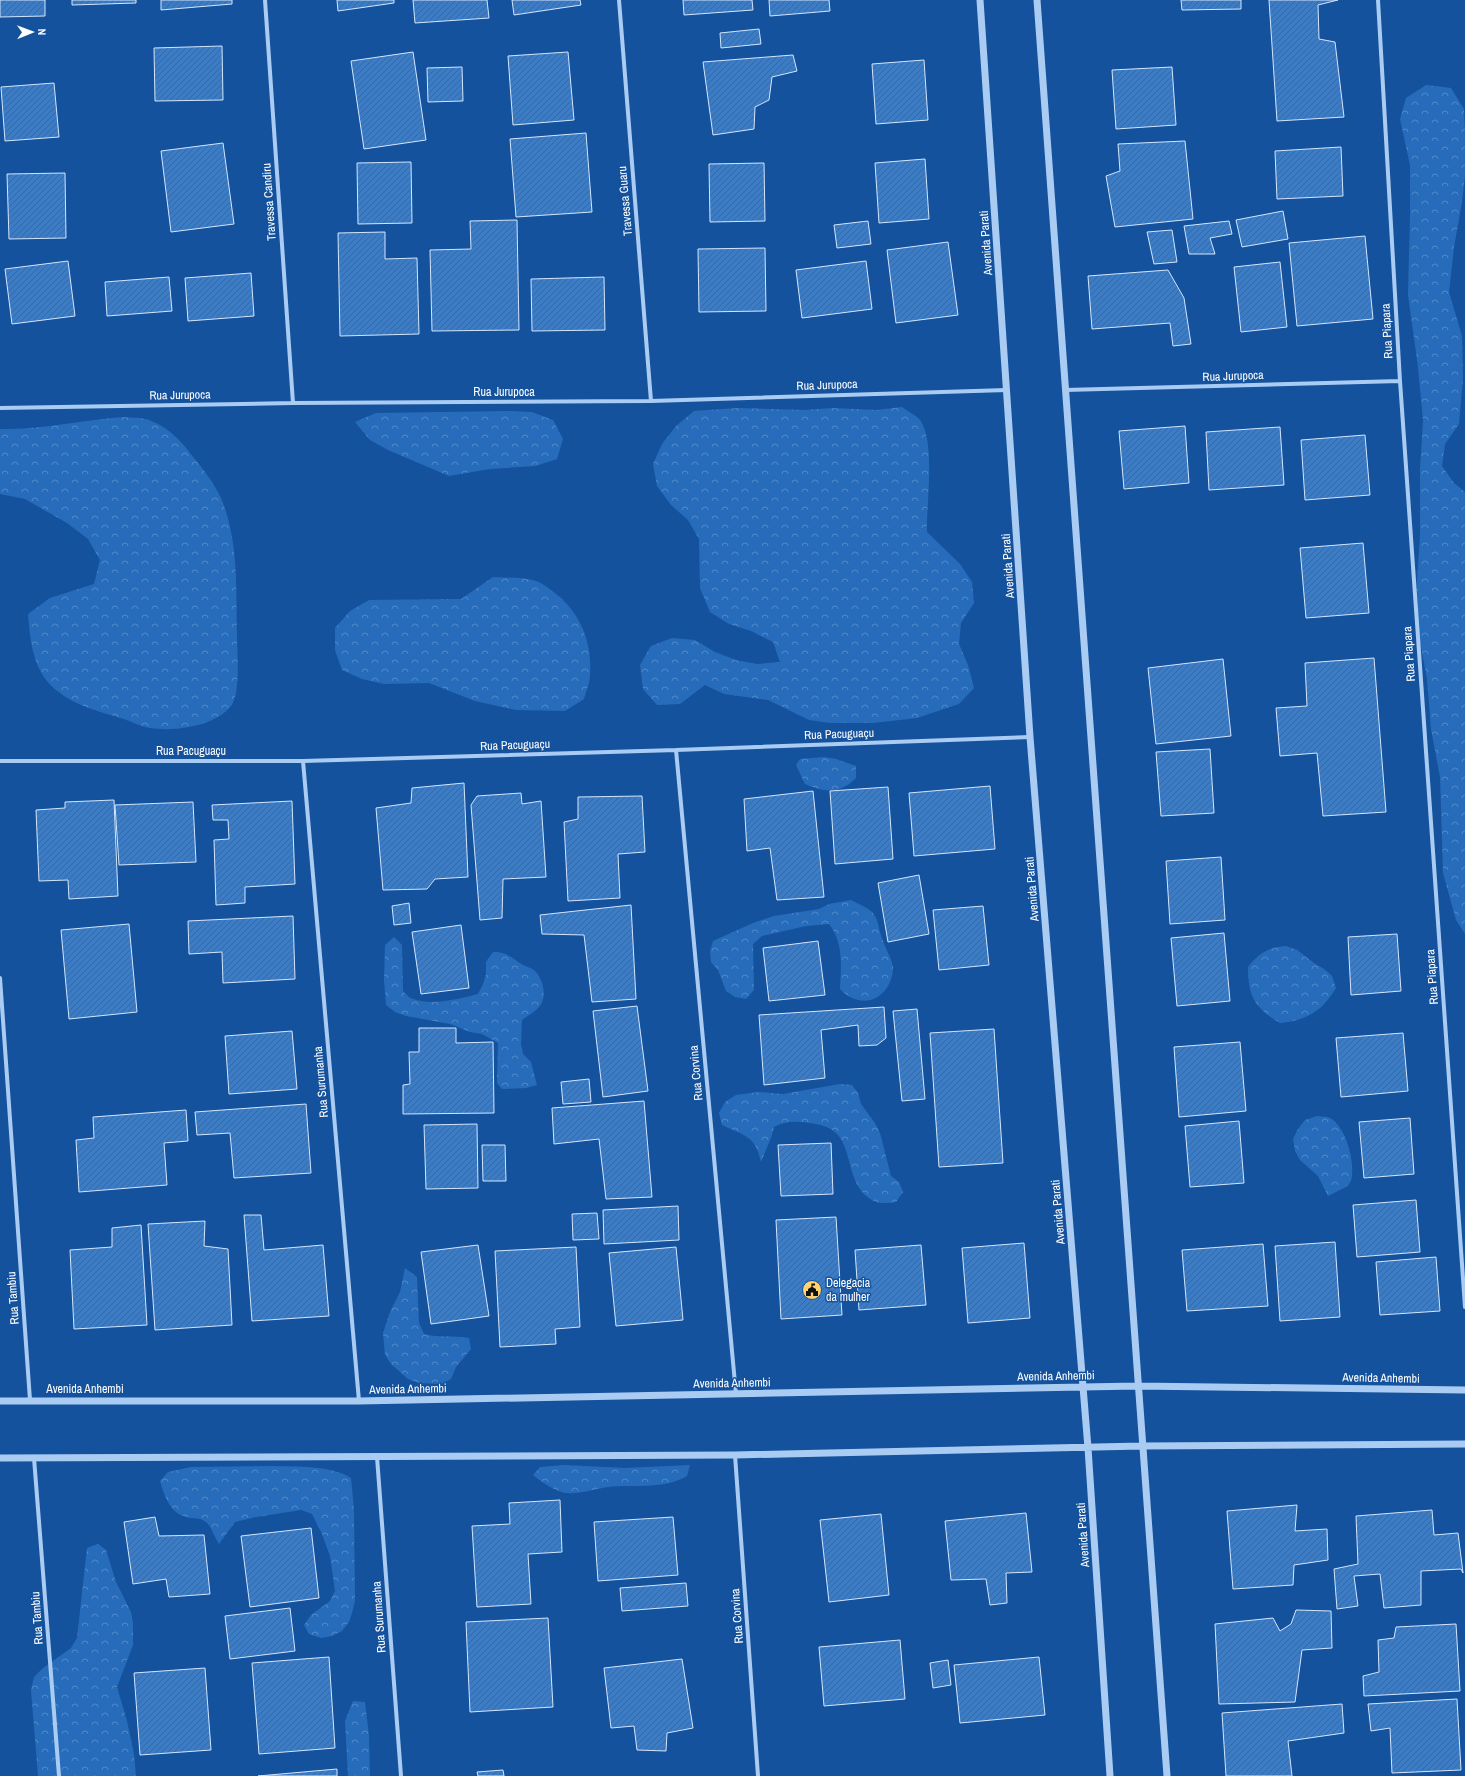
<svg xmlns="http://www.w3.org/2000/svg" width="1465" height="1776" viewBox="0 0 1465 1776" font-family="'Archivo Narrow',sans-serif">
  <defs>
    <pattern id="forest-crowns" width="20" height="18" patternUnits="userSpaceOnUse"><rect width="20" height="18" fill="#276cbb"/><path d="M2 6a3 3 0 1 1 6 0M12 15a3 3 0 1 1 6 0" fill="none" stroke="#5289c9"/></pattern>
    <pattern id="building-hatch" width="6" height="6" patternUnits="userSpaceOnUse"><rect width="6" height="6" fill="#3d7bc3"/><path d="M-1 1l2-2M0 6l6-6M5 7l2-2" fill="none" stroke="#44668d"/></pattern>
  </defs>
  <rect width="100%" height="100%" fill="#14529d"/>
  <path fill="url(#forest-crowns)" d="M1426,85L1451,88L1464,109L1465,131V176L1462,202L1454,247L1449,292L1462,336L1463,379L1459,424L1445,444L1442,466L1454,483L1465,492V934L1456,920L1443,873L1440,777L1431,729L1427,679L1418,631L1417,582L1420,536V468L1423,421L1418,367L1408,295L1410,215V165L1400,119L1406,98Z
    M902,407C907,411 916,415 920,420C936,442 926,504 927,532L960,564L972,582L974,603L961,623L959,644L968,665L974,688L959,704L917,718L873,723H830L809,720L768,700L724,694L705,685L680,704L657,705L643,689L640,665L651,646L672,638L695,640L715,652L736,660L757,664L780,662L773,642L751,631L729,624L710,612L700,588L699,539L688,520L671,505L657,486L653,464L662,444L676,426L694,411L738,408L805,410L832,408L877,410Z
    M510,411L532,412L553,420L563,439L557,459L535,466L490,469L449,476L388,450L370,440L355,422L376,413Z
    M124,417C131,418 139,417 145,419C165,424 182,441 193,457C203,469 214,483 221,498C239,541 236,590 237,636C237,652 241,693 231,706C215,726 175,732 150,728C142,727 132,722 124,719C98,711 66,704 47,681C32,662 30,638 28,614L50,598L94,584L100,560L88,539L67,523L25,499L0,494V429C41,430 83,420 124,417Z
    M493,577C507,578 522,577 536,581C544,584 554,592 561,598C583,619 592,645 590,675C590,683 586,691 584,699L565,711L516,710L475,701L429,683L384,684L362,679L342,670L335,650V628L350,611L369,600L461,599Z
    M824,757L836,759L856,766V778C840,794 825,793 805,784L796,765L800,759Z
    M851,900C858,904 867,907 872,912C879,920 878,927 881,935C883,944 892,959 893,967C893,990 873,1009 850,997C846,995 843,992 840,989C841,967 844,943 829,924L806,926L762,936L753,944L754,990L746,999L735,997L726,991L718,970L711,962L710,951L713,941L753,923L774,916L819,909L829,904Z
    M394,937L402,945L403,991C406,994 409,998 413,999C431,1006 459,999 478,994L483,984L486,974V962L493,952C508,952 511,958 523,965C527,967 531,968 534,970C543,978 548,997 539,1007C535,1012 527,1016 522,1020L521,1044L523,1054L531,1062L537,1085L526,1088L502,1089L497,1083L498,1043L482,1034L470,1032L450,1024L406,1016L395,1012L386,1005L384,980L385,945Z
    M1286,946L1297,950L1314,963L1324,969L1332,976L1336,988C1322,1011 1308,1020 1280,1023C1255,1008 1248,997 1248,967C1258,954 1269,947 1286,946Z
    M840,1084L852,1085L858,1093L861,1104L875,1123L880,1133L891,1176L899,1182L903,1192L896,1202C883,1204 875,1204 865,1195C847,1178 852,1147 835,1132C828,1126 818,1124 809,1123C797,1121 785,1121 774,1127L771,1138L761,1162C755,1135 745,1136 722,1125L719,1113L725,1102L736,1095L759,1092L783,1094Z
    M1317,1116C1321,1117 1326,1116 1330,1118C1345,1126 1354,1158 1352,1175C1352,1179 1350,1183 1348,1186L1328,1196L1318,1176L1300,1160L1295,1151L1293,1139L1298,1129L1305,1120Z
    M405,1268L417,1277L419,1323L424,1334C438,1338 454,1335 469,1338L471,1349L456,1367L451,1379L441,1384L419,1383L408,1379L391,1364L385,1355L383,1333L390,1312L400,1292Z
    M564,1465L625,1468L690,1465L687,1476C663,1490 635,1484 608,1487C595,1489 580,1494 566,1493C554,1491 542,1482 533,1475L540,1467Z
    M271,1466C295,1467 331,1465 351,1478L354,1510L355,1601L352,1613L349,1622L342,1631L332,1636L321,1638L309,1634L304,1625L311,1615L330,1601L335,1591L330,1556L322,1534L312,1514L301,1510L256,1517L235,1522L219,1544C215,1538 211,1526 206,1522C200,1517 193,1519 186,1517C170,1513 164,1495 160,1481L168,1472L191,1467Z
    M98,1544L106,1550L116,1582L131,1612L133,1623V1645L117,1687L127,1721L134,1754L136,1776H38L31,1690L34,1677L43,1668L71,1648L77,1638L87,1548Z
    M353,1701L365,1702L369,1736L370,1776H348L345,1721Z"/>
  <path fill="url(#building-hatch)" stroke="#d3e6fd" d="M0,0H45V16L0,17Z
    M72,0H136V3L72,5Z
    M161,0H232V4L161,10Z
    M337,0H394V3L338,11Z
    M413,0H487L489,18L415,23Z
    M512,0H580L581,5L514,15Z
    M683,0H752L753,10L684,15Z
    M769,0H829L830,11L770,16Z
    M1181,0H1241V9L1182,10Z
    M1269,0H1338L1318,5L1319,39L1335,42L1344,117L1277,121Z
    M759,29L761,44L721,48L720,33Z
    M222,46L223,100L155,101L154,48Z
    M413,52L426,140L364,149L351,61Z
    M568,52L574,120L513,125L508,56Z
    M793,55L797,71L772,77L769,100L755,107L754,129L713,135L703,62Z
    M924,60L928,120L876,124L872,64Z
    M462,67L463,101L428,102L427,68Z
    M1172,67L1176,125L1116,129L1112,70Z
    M54,83L59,137L5,141L1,87Z
    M586,133L592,212L516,217L510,139Z
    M1185,141L1193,219L1115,227L1106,176L1120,171L1118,144Z
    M223,143L234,224L171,232L161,151Z
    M1341,147L1343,196L1277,199L1275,151Z
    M925,159L929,219L879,223L875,163Z
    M411,162L412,223L358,224L357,163Z
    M764,163L765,221L710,222L709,164Z
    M65,173L66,238L9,239L7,174Z
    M1283,211L1288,239L1242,247L1236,220Z
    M517,220L519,330L432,331L430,250L471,249L470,221Z
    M868,221L871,244L837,248L834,225Z
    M1229,221L1232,234L1210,238L1215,254H1189L1184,226Z
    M1172,230L1177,262L1154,264L1147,232Z
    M385,232V259L417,258L419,334L340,336L338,233Z
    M1365,236L1373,319L1297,326L1289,243Z
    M948,242L958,315L896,323L887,250Z
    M765,248L766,311L699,312L698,249Z
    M68,261L75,316L12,324L5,269Z
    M866,261L872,309L802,318L796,270Z
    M1280,262L1287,327L1241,332L1234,267Z
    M1168,270L1184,298L1191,344L1173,346L1170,323L1092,329L1088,276Z
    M251,273L254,316L188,321L185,278Z
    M169,277L172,311L107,316L105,282Z
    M604,277L605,330L532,331L531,279Z
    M1185,426L1189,483L1124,489L1119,431Z
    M1280,427L1284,485L1209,490L1206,432Z
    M1365,435L1370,495L1305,500L1301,440Z
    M1363,543L1369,613L1306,618L1300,548Z
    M1374,658L1386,812L1323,816L1317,753L1280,756L1276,708L1307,706L1305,663Z
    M1223,659L1231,736L1156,744L1148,668Z
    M1210,749L1214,813L1161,816L1156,752Z
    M464,783L468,877L435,879L427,889L383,890L376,808L411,803L412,788Z
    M990,786L995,849L914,856L909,793Z
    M888,787L893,859L835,864L830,791Z
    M813,791L824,897L777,900L770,848L747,851L744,799Z
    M521,793L522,804L541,801L546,877L503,879L502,918L480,920L471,805L477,796Z
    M642,796L645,852L618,854L620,898L568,901L564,822L578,819V797Z
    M114,800L118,896L69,899L68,880L39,881L36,810L65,808V802Z
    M292,801L295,884L245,887V903L216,905L214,840L229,839L228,820H213L212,805Z
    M193,802L196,862L119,865L115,805Z
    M1221,857L1225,920L1170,924L1166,861Z
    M919,875L929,934L888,942L878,883Z
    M409,903L411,923L394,925L392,906Z
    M631,905L636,999L592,1002L584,935L542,934L540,915Z
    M983,906L989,965L939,970L933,910Z
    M293,916L295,979L223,983L222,952L189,954L188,921Z
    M129,924L137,1012L69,1019L61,930Z
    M461,925L469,988L421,994L412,932Z
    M1224,933L1230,1001L1177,1006L1171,938Z
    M1397,934L1401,991L1351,995L1348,937Z
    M818,941L825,995L769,1001L763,948Z
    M637,1006L648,1091L603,1097L593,1011Z
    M884,1007L886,1038L877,1045L859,1046L858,1025L821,1030L825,1078L764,1085L759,1015Z
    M917,1009L925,1099L902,1101L893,1011Z
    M419,1028H456V1043L493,1042L494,1113L403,1114V1085L410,1084L409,1052H419Z
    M994,1029L1003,1163L939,1167L930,1033Z
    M292,1031L297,1089L229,1094L225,1036Z
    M1403,1033L1408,1091L1341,1097L1336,1038Z
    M1240,1042L1246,1111L1179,1117L1174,1047Z
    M589,1079L591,1102L563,1104L561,1082Z
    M644,1101L652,1197L606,1199L599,1139L554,1144L552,1108Z
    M306,1104L311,1173L234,1178L230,1133L197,1135L195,1112Z
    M186,1110L188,1141L164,1143L167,1185L79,1192L76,1140L94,1138L93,1117Z
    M1410,1118L1414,1174L1364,1178L1359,1122Z
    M1239,1121L1244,1183L1190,1187L1185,1126Z
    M477,1124L478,1188L426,1189L424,1125Z
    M831,1143L833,1194L781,1196L778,1145Z
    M482,1145H505L506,1181H483Z
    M1416,1200L1420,1252L1357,1257L1353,1205Z
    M678,1206L679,1240L604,1244L603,1210Z
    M597,1213L599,1239L573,1240L572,1214Z
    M244,1215H261L264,1250L323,1245L329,1316L252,1321Z
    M836,1217L842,1315L781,1319L776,1220Z
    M205,1221L204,1246L228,1249L232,1325L155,1330L148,1224Z
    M141,1225L147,1325L74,1329L70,1250L112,1247V1228Z
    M1335,1242L1340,1317L1280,1321L1275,1246Z
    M1024,1243L1030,1318L968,1323L962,1248Z
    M1263,1244L1268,1306L1187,1311L1182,1250Z
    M478,1245L489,1316L431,1324L421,1252Z
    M921,1245L926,1305L859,1310L855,1250Z
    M576,1247L580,1327L555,1329L556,1344L500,1347L495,1251Z
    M676,1247L683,1320L616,1326L609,1253Z
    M1436,1257L1440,1311L1380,1315L1376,1262Z
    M560,1500L562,1552L528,1554L531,1604L477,1607L472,1526L510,1524L509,1503Z
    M1297,1505L1295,1531L1327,1529L1328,1560L1294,1565L1293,1585L1233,1589L1227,1511Z
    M1432,1510L1434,1535L1458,1533L1463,1573L1461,1569L1421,1571V1605L1384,1608L1380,1574L1354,1576L1358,1606L1337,1609L1334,1569L1358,1564L1356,1516Z
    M1026,1513L1032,1572L1006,1573L1007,1603L990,1605L986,1579L951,1580L945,1521Z
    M881,1514L889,1595L829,1602L820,1520Z
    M155,1517L159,1536L204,1535L210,1594L169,1597L166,1579L133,1584L124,1522Z
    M673,1517L678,1575L598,1581L594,1522Z
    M311,1528L319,1598L250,1607L241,1536Z
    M686,1583L688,1606L622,1611L620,1588Z
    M290,1608L295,1651L230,1659L225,1616Z
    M1296,1610L1331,1611L1332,1648L1302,1650L1295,1702L1219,1704L1215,1624L1273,1618L1280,1631L1291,1624Z
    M548,1618L553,1707L470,1712L466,1622Z
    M1456,1624L1460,1691L1364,1696L1363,1676L1379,1672L1378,1640L1394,1638L1396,1627Z
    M900,1640L905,1699L824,1706L819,1647Z
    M329,1657L335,1748L259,1754L252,1663Z
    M1039,1657L1045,1715L960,1723L954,1665Z
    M682,1659L693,1728L667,1733L666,1751L637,1750L634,1726L611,1728L604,1668Z
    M948,1660L951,1685L933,1688L930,1663Z
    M205,1668L211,1750L140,1755L134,1673Z
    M1457,1699L1461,1770L1392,1773L1390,1728L1371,1731L1368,1704Z
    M1342,1704L1344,1733L1288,1741L1292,1776H1226L1222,1713Z
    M337,1769V1776H258Z
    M503,1770L504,1776H478L477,1772Z"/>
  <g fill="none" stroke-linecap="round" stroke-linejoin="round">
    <path stroke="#aaccf3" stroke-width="4" d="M265,0L293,403
      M619,0L651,401
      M1378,0L1400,381L1465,1307
      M1065,390L1400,381
      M0,408L293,403L651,401L1007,390
      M676,750L736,1394
      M0,761H303L676,750L1030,737
      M303,761L359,1401
      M0,978L30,1400
      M735,1455L758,1776
      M377,1457L401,1776
      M34,1458L59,1776"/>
    <path stroke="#aaccf3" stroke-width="7" d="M980,0L1030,737L1088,1448L1110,1776
      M1037,0L1167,1776
      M0,1401H359L1137,1386L1465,1390
      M0,1458L735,1455L1142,1446L1465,1444"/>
  </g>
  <defs>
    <symbol id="civic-disc" viewBox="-11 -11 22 22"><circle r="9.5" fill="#ffd36d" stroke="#14529d"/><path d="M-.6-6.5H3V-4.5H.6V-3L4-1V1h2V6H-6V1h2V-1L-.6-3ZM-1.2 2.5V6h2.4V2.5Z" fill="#111"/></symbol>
  </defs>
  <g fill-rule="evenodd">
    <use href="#civic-disc" x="801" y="1279" width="22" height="22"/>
  </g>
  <g text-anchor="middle" stroke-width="3" stroke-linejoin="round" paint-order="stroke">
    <g font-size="12" fill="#fff" stroke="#14529d">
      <text transform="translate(625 201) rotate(-95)" y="4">Travessa Guaru</text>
      <text transform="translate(269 202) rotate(-94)" y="4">Travessa Candiru</text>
      <text transform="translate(986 243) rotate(-94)" y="4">Avenida Parati</text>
      <text transform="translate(1387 331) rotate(-93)" y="4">Rua Piapara</text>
      <text transform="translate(1233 376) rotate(-2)" y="4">Rua Jurupoca</text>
      <text transform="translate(827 385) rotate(-2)" y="4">Rua Jurupoca</text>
      <text x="504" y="396">Rua Jurupoca</text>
      <text transform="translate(180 395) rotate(-1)" y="4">Rua Jurupoca</text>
      <text transform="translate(1008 566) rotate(-94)" y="4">Avenida Parati</text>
      <text transform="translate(1409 654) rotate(-94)" y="4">Rua Piapara</text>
      <text transform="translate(839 734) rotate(-2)" y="4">Rua Pacuguaçu</text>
      <text transform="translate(515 745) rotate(-2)" y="4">Rua Pacuguaçu</text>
      <text x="191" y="755">Rua Pacuguaçu</text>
      <text transform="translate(1032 889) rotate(-95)" y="4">Avenida Parati</text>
      <text transform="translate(1432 977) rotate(-94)" y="4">Rua Piapara</text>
      <text transform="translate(696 1073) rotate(-95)" y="4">Rua Corvina</text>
      <text transform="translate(321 1082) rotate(-95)" y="4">Rua Surumanha</text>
      <text transform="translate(1058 1212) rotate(-95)" y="4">Avenida Parati</text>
      <text transform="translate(13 1298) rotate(-94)" y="4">Rua Tambiu</text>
      <text transform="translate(1056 1376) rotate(-1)" y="4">Avenida Anhembi</text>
      <text transform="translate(1381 1378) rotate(1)" y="4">Avenida Anhembi</text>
      <text transform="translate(732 1383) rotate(-1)" y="4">Avenida Anhembi</text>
      <text x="85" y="1393">Avenida Anhembi</text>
      <text transform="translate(408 1389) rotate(-1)" y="4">Avenida Anhembi</text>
      <text transform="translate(1083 1535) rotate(-94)" y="4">Avenida Parati</text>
      <text transform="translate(737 1616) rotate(-94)" y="4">Rua Corvina</text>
      <text transform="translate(379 1617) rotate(-94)" y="4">Rua Surumanha</text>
      <text transform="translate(37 1618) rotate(-94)" y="4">Rua Tambiu</text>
    </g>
    <g font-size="12" fill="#fff" stroke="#14529d" text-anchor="start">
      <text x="826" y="1287">Delegacia<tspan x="826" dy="14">da mulher</tspan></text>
    </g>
  </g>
  <g transform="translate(32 32) rotate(89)" stroke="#14529d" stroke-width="3" paint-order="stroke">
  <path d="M0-3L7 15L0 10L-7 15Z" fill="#ffffff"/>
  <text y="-6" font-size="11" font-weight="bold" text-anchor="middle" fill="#ffffff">N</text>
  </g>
</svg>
